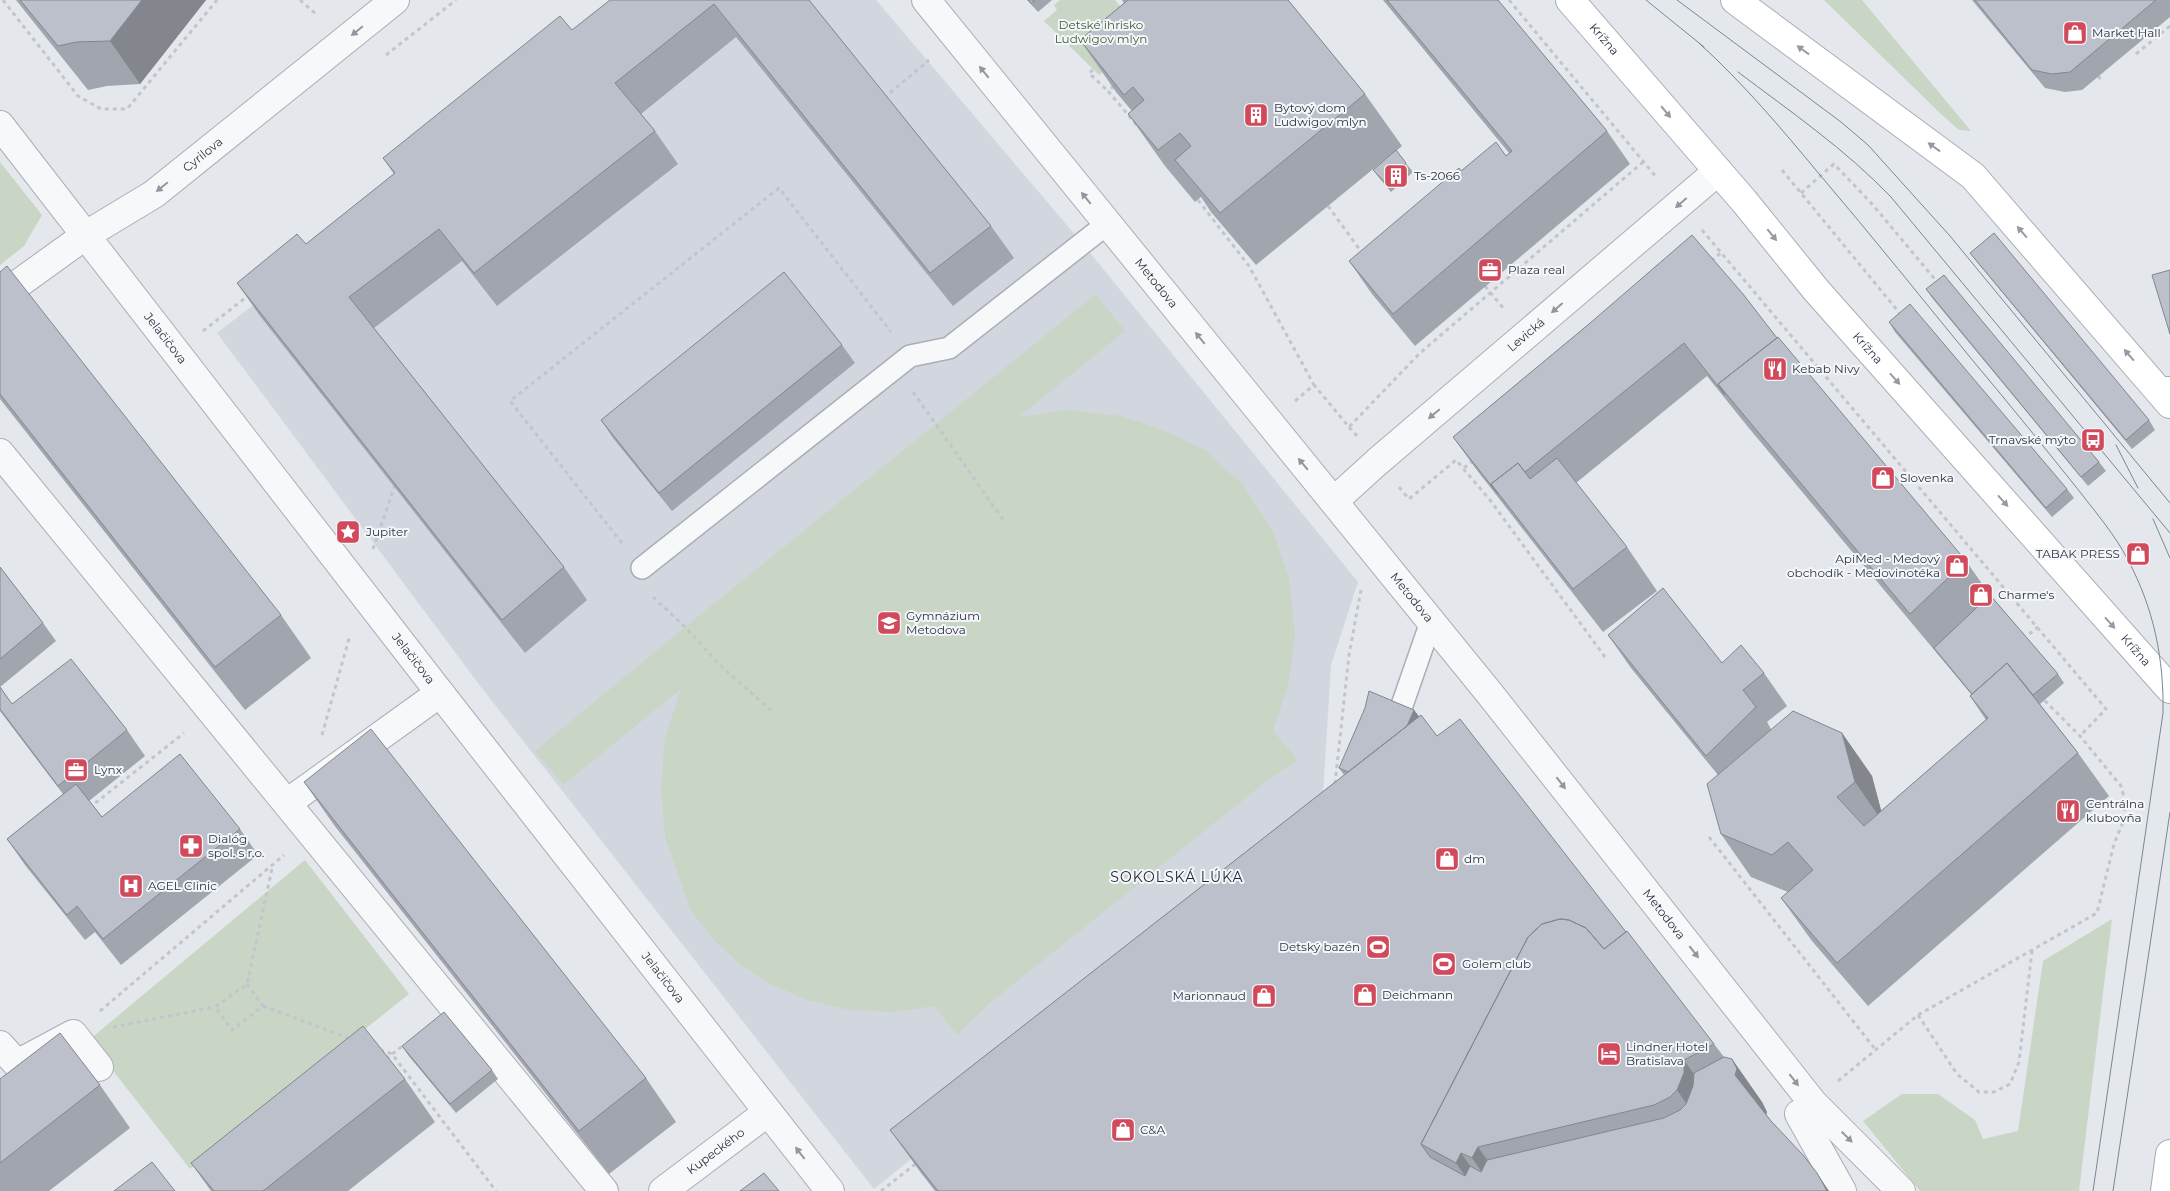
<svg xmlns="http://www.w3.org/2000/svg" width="2170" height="1191" viewBox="0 0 2170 1191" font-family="Montserrat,sans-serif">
  <rect width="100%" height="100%" fill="#e4e7ec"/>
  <path fill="#d2d6de" d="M649,0H876L1082,243L1358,582L1331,665L1321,826L874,1189L481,687L217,333Z"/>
  <path fill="#c9d6c5" d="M1060,0H1115L1146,38L1099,75L1044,21L1057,10L1054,5Z
    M1824,0H1862L1971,131L1959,130L1942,115Z
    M0,162L42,215L24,246L0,265Z
    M1096,294L1125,331L1019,417L1067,410L1121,416L1161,429L1205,450L1243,485L1273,532L1289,578L1295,636L1288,685L1273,731L1298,760L1263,784L991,1002L957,1035L934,1006L894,1012L850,1010L807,1000L770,984L741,965L715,941L691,911L665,837L661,788L665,737L681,689L563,785L535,751L685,627Z
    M305,860L409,994L190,1169L89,1040Z
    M2112,919L2079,1191H1920L1863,1121L1902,1094H1938L1975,1120L1983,1139L2018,1131L2043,961Z"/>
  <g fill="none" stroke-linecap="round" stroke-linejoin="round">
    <defs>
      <path id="lane" d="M642,568L910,356L949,348L1107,224
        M1400,711L1431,622"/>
      <g id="street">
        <path id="s1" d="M926,0L1490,694L1813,1103L1901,1191"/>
        <path id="s2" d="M0,125L440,693L830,1191"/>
        <path id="s3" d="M0,297L86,235L154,194L395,0"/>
        <path d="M0,453L604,1191"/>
        <path id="s4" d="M1334,501L1377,462L1718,171"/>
        <path d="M287,803L440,693"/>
        <path d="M0,1045L17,1064L73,1034L99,1067"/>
        <path d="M1799,1114L1842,1191"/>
        <path id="s5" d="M663,1191L768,1112"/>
      </g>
      <g id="secondary">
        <path id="s6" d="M1570,0L1744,201L1816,290L2170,689"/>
        <path d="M1735,0L1973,176L2170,404"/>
      </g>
      <path id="primary" d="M2161,391H2170
        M2165,1191L2170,1154"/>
    </defs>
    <use href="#lane" stroke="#a9aeb7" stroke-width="24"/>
    <use href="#street" stroke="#a9aeb7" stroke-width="30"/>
    <use href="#secondary" stroke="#a9aeb7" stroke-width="30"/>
    <use href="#primary" stroke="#a3abb8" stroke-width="30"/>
    <path stroke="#c2c5cb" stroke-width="3" stroke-dasharray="4 4" stroke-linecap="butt" d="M3,0L78,96L101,109H127L217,0
      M300,0L317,15
      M1509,0L1657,178
      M2136,54L2170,26
      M386,55L456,0
      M1093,70L1089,73L1108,91
      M2098,76L2103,82
      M1114,86L1108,91L1139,128
      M884,98L929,60
      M1782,170L1902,316
      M1801,193L1834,164L1873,205L1938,283
      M1198,200L1249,266L1314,385
      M1328,206L1363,254
      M1702,230L2106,709L2080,736
      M1711,261L1722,252
      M1485,286L1504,309
      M203,331L249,295
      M913,392L1004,521
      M1295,401L1314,385L1349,427L1420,353L1643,162
      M1349,427L1357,436
      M1464,468L1474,460
      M1399,487L1409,499L1456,460L1490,500L1605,657
      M622,543L510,401L779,188L891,332
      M373,549L395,485
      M653,597L685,627L721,666L774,713
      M2023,639L2038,627
      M322,735L350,635
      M1335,784L1349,655L1361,590
      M89,808L184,733
      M1709,837L1875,1049
      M247,984L263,1006L232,1030L215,1007L247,984L273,864
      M263,1006L351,1039
      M100,1011L284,855
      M1918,1015L1957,1074L1979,1092H1994L2010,1084L2019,1062L2032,951
      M113,1027L215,1007
      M380,1050L392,1054L496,1191
      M386,1059L405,1044
      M1838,1081L1918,1015L2097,913L2114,844L2125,817L2124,797L2121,786L2080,736L2044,700L2045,699
      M881,1191L918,1162"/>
    <use href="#lane" stroke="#f7f8fa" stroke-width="21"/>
    <use href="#street" stroke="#f7f8fa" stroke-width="28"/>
    <use href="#secondary" stroke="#fff" stroke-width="28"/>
    <use href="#primary" stroke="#fff" stroke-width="28"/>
    <path stroke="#7d8696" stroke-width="1" d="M1646,0L1704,47
      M1677,0L1841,122L1868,145L1950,236L2170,503
      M1699,43C1743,83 1781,128 1820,175C1873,237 1923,300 1974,362C2010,405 2045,448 2080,492C2097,514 2115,535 2128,560C2154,609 2164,659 2163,713L2093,1191
      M1738,72C1791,112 1845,149 1891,197L2170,533
      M2116,445L2138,488
      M2153,519L2170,558
      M2113,1191L2170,812"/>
  </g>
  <path fill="#a1a5ae" d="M16,0H206L140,84L107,86L88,90Z
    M610,0H809L991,226L1014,258L953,306L736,37L641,114L655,131L678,164L497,306L462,261L374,328L564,567L587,600L525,653L260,316L237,283L306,244L394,174L383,158L572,30Z
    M1027,0H1052L1038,12Z
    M1122,0H1288L1365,94L1402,146L1396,151L1413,172L1391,192L1380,179L1373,170L1389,156L1256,265L1211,212L1201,197L1195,202L1165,166L1128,114L1132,111L1116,92L1080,40L1124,3Z
    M1383,0H1498L1607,131L1630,164L1415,346L1372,294L1349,261L1461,171L1506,156L1509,153Z
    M1972,0H2170V17L2082,90L2065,92L2045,88Z
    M1970,253L2149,420L2155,430L2132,449L1977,262Z
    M0,272L281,615L311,658L245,710L0,399Z
    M1926,289L2099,462L2106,471L2088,486L1933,299Z
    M1889,322L2067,489L2074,498L2052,517L1895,332Z
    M1589,324L1777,338L1966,561L1990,595L2058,674L2064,683L2040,704L2078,753L2109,796L1868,1006L1812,941L1781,898L1788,892L1751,877L1721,834L1718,775L1631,668L1608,635L1764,673L1787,706L1767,722L1771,729L1842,733L1872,776L1881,811L1986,720L1970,696L1971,694L1748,427L1707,376L1576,483L1627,547L1657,591L1603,632L1476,469L1453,437Z
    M842,345L855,363L672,511L613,438L601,420Z
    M0,567L43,623L56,641L0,687Z
    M0,687L12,704L127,730L145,756L89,801L102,817L240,829L258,855L121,965L95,932L85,940L25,865L7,839L63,794L0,711Z
    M1414,710L1419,717L1714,1044L1724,1057L1732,1059L1762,1102L1767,1112L1766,1115L1829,1191H935L921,1173L890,1130L1344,775L1339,768Z
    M304,782L646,1078L676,1122L609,1174L334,825Z
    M402,1046L492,1070L498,1079L456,1113L408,1055Z
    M0,1079L100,1085L130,1128L49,1191H0Z
    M405,1079L435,1122L348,1191H211L191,1163Z"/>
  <path fill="#83868d" d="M142,0H206L140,84L110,41Z
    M1414,710L1421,719L1382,786Z
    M1842,733L1872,776L1885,825L1855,782Z
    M1732,1059L1762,1102L1767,1112L1765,1118L1735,1075Z
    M1684,1060L1724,1116L1716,1147L1677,1090Z
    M1478,1147L1509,1191H1495L1472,1158L1461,1153L1488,1191H1476L1456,1163L1433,1151Z
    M1817,1173L1829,1191H1827Z"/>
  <path fill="#bbc0ca" stroke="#83868d" d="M20,0H142L110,41L76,42L58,46Z
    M610,0H809L991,226L930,273L714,4L615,83L655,131L474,273L439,229L349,297L564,567L502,620L237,283L297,234L306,244L395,173L383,158L560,16L572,30Z
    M1028,0H1035L1031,3Z
    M1128,0H1288L1365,94L1220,213L1175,160L1191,146L1180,133L1158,150L1128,114L1144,100L1133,87L1124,95L1080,40Z
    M1387,0H1498L1607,131L1393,314L1349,261L1459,168L1461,171L1496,142L1506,156L1512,151Z
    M1975,0H2156L2070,72L2052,74L2032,70Z
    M1396,150L1406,163L1385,182L1373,170Z
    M1994,233L2149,420L2126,440L1970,253Z
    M1692,235L1743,294L1777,338L1718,384L1725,395L1684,343L1525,472L1518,463L1491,484L1498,494L1453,437L1589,324Z
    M7,266L281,615L215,667L0,394V272Z
    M2170,270V334L2152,275Z
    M784,272L842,345L659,493L601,420Z
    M1944,275L2099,462L2081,477L1926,289Z
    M1910,304L2067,489L2046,508L1889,322Z
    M1778,337L1966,561L1910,614L1718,384Z
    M1557,458L1627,547L1573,589L1491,484L1518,463L1530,479Z
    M0,567L43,623L0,659Z
    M1663,588L1722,663L1741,645L1764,673L1743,690L1756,707L1706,756L1608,635Z
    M1990,595L2058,674L2033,695L2007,663L1972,694L1934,648Z
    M71,659L127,730L58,786L0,709V687L12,704Z
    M2007,663L2078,753L1837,963L1781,898L1813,870L1788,842L1772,855L1721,834L1707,784L1793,711L1842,733L1855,782L1837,797L1864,826L1988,718L1970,696Z
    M1369,691L1414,710L1407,726L1348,772L1339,768L1365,708Z
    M1421,715L1437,736L1460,719L1626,932L1604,949L1586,928L1569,920L1560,919L1542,924L1528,937L1421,1144L1430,1157L1465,1176L1470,1166L1481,1172L1487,1160L1664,1118L1680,1110L1686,1104L1693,1086L1694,1073L1724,1057L1732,1059L1737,1069L1735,1075L1771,1121L1803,1155L1817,1173L1827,1191H938L890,1130Z
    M371,729L646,1078L579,1131L304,782Z
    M180,754L240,829L103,939L77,906L67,915L7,839L76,784L102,817Z
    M1560,919L1569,920L1586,928L1604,949L1627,931L1714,1044L1684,1060V1073L1677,1090L1670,1097L1654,1105L1478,1147L1472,1158L1461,1153L1456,1163L1421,1144L1528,937L1542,924Z
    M444,1012L492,1070L450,1104L402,1046Z
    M363,1026L405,1079L263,1191H214L191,1163Z
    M60,1033L100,1085L0,1163V1079Z
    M152,1162L175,1191H114Z
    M764,1173L779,1191H740Z"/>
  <defs><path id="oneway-solid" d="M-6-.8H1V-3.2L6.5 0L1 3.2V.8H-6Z" transform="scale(1.25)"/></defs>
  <g fill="#9196a0">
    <use href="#oneway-solid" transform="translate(357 31) rotate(141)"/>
    <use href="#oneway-solid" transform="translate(984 72) rotate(-129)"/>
    <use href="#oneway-solid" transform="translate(162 187) rotate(141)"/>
    <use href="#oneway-solid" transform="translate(1086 198) rotate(-129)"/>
    <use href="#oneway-solid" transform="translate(1681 203) rotate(139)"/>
    <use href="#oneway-solid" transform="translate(1557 308) rotate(139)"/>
    <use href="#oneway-solid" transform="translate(1200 338) rotate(-129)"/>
    <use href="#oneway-solid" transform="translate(1434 414) rotate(140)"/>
    <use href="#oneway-solid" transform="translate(1303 464) rotate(-130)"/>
    <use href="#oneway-solid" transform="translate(1561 783) rotate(52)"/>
    <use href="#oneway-solid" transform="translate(1694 952) rotate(52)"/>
    <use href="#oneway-solid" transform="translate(1794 1080) rotate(52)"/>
    <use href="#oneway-solid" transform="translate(1847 1137) rotate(45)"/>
    <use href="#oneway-solid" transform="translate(800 1153) rotate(-128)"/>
  </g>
  <g fill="#959aa2">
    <use href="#oneway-solid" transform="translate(1803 50) rotate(-144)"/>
    <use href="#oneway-solid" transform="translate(1666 112) rotate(50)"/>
    <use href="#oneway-solid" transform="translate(1934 147) rotate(-144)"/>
    <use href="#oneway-solid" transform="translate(2022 232) rotate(-131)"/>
    <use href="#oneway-solid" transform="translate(1772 235) rotate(51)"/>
    <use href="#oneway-solid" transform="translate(2129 355) rotate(-131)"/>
    <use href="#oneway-solid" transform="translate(1895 379) rotate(48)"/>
    <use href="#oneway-solid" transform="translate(2003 501) rotate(48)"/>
    <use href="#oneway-solid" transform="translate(2110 623) rotate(48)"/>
  </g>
  <defs>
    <symbol id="shop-square" viewBox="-11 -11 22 22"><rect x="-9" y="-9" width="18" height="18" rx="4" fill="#d1495b" stroke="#f4f6f9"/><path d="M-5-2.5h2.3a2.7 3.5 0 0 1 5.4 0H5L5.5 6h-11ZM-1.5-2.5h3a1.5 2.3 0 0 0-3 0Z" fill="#fff"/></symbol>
    <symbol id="building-square" viewBox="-11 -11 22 22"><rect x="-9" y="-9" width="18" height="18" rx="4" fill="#d1495b" stroke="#f4f6f9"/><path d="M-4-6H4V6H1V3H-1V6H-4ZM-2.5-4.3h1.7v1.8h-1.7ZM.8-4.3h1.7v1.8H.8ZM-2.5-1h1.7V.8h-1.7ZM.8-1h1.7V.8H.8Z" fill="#fff"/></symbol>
    <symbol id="office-square" viewBox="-11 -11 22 22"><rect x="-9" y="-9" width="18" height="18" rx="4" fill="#d1495b" stroke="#f4f6f9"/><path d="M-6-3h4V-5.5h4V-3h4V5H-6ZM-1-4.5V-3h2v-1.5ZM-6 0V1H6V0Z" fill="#fff"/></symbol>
    <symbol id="restaurant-square" viewBox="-11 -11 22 22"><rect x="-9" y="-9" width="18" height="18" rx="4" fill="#d1495b" stroke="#f4f6f9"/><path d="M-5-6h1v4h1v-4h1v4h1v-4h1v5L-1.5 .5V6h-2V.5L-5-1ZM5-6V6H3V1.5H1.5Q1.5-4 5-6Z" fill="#fff"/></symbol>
    <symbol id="bus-square" viewBox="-11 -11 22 22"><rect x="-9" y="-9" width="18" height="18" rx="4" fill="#d1495b" stroke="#f4f6f9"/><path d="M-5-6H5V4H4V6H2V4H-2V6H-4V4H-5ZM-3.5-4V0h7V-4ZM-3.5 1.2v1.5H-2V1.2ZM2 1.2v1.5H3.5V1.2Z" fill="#fff"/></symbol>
    <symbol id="sight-square" viewBox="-11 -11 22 22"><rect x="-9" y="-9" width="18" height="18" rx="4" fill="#d1495b" stroke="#f4f6f9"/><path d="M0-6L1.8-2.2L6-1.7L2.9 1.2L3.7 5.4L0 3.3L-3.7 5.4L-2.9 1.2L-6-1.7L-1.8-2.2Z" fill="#fff"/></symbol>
    <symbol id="school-square" viewBox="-11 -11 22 22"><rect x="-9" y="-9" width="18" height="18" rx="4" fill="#d1495b" stroke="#f4f6f9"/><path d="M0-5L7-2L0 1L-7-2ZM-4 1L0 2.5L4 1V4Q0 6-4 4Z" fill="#fff"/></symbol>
    <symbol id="pharmacy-square" viewBox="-11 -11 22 22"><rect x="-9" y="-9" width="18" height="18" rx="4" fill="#d1495b" stroke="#f4f6f9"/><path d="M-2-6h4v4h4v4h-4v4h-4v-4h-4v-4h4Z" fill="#fff"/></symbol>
    <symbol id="hospital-square" viewBox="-11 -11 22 22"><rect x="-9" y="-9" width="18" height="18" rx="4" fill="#d1495b" stroke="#f4f6f9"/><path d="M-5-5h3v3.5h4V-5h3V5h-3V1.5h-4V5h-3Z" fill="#fff"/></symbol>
    <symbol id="stadium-square" viewBox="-11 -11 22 22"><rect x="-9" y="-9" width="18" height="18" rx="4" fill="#d1495b" stroke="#f4f6f9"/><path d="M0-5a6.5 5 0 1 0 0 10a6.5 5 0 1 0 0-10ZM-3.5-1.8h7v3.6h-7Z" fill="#fff"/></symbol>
    <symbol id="hotel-square" viewBox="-11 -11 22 22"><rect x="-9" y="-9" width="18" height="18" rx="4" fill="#d1495b" stroke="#f4f6f9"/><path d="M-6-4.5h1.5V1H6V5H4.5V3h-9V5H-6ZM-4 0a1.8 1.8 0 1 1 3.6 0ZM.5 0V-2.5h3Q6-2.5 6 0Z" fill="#fff"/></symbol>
  </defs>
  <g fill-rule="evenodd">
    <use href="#shop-square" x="2061" y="19" width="28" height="28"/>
    <use href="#building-square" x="1242" y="101" width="28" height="28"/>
    <use href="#building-square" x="1382" y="162" width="28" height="28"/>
    <use href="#office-square" x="1476" y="256" width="28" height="28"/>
    <use href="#restaurant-square" x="1761" y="355" width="28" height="28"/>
    <use href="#bus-square" x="2079" y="426" width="28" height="28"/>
    <use href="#shop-square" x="1869" y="464" width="28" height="28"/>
    <use href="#sight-square" x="334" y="518" width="28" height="28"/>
    <use href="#shop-square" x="2124" y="540" width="28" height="28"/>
    <use href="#shop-square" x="1943" y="552" width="28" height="28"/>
    <use href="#shop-square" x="1967" y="581" width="28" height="28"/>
    <use href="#school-square" x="875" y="609" width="28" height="28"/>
    <use href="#office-square" x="62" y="756" width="28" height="28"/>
    <use href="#restaurant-square" x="2054" y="797" width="28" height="28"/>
    <use href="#pharmacy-square" x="177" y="832" width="28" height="28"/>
    <use href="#shop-square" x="1433" y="845" width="28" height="28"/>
    <use href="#hospital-square" x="117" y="872" width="28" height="28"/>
    <use href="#stadium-square" x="1364" y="933" width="28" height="28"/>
    <use href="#stadium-square" x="1430" y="950" width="28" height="28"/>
    <use href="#shop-square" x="1351" y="981" width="28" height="28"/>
    <use href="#shop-square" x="1250" y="982" width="28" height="28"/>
    <use href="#hotel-square" x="1595" y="1040" width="28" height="28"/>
    <use href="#shop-square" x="1109" y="1116" width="28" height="28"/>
  </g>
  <g text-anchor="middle" stroke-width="4" stroke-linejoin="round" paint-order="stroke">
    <g font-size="12" fill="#3f6138" stroke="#f4f6f9">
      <text x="1101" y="29">Detské ihrisko<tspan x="1101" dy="14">Ludwigov mlyn</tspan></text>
    </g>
    <g font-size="12" fill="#2b3445" stroke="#f4f6f9" text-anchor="start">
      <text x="2092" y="37">Market Hall</text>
      <text x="1274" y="112">Bytový dom<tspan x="1274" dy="14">Ludwigov mlyn</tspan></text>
      <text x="1414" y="180">Ts-2066</text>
      <text x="1508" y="274">Plaza real</text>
      <text x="1792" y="373">Kebab Nivy</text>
      <text x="2076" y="444" text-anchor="end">Trnavské mýto</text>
      <text x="1900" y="482">Slovenka</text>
      <text x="366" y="536">Jupiter</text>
      <text x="2120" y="558" text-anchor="end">TABAK PRESS</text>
      <text x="1940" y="563" text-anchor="end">ApiMed - Medový<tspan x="1940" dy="14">obchodík - Medovinotéka</tspan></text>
      <text x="1998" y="599">Charme's</text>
      <text x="906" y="620">Gymnázium<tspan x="906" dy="14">Metodova</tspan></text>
      <text x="94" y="774">Lynx</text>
      <text x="2086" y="808">Centrálna<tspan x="2086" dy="14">klubovňa</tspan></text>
      <text x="208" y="843">Dialóg<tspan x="208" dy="14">spol. s r.o.</tspan></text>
      <text x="1464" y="863">dm</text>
      <text x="148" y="890">AGEL Clinic</text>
      <text x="1360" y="951" text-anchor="end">Detský bazén</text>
      <text x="1462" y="968">Golem club</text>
      <text x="1382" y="999">Deichmann</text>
      <text x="1246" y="1000" text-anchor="end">Marionnaud</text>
      <text x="1626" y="1051">Lindner Hotel<tspan x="1626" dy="14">Bratislava</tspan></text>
      <text x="1140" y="1134">C&amp;A</text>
    </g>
    <g font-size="12" fill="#2b3445" stroke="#f4f6f9">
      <text dy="4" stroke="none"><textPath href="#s6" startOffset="52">Krížna</textPath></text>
      <text dy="4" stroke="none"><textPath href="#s3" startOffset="248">Cyrilova</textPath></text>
      <text dy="4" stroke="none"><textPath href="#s1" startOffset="365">Metodova</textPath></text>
      <text dy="4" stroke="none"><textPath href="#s4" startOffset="254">Levická</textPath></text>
      <text dy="4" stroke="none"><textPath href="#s2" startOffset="270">Jelačičova</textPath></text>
      <text dy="4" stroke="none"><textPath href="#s6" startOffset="458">Krížna</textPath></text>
      <text dy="4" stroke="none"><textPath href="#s1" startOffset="770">Metodova</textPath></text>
      <text dy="4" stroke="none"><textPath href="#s6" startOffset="862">Krížna</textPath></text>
      <text dy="4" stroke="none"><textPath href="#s2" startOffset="675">Jelačičova</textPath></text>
      <text dy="4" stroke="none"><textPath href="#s1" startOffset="1175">Metodova</textPath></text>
      <text dy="4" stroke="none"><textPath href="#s2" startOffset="1080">Jelačičova</textPath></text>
      <text dy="4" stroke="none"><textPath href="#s5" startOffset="66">Kupeckého</textPath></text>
    </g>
    <g font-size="14" letter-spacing="1" fill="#1d2536" stroke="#f4f6f9">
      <text x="1177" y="882">SOKOLSKÁ LÚKA</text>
    </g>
  </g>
</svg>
